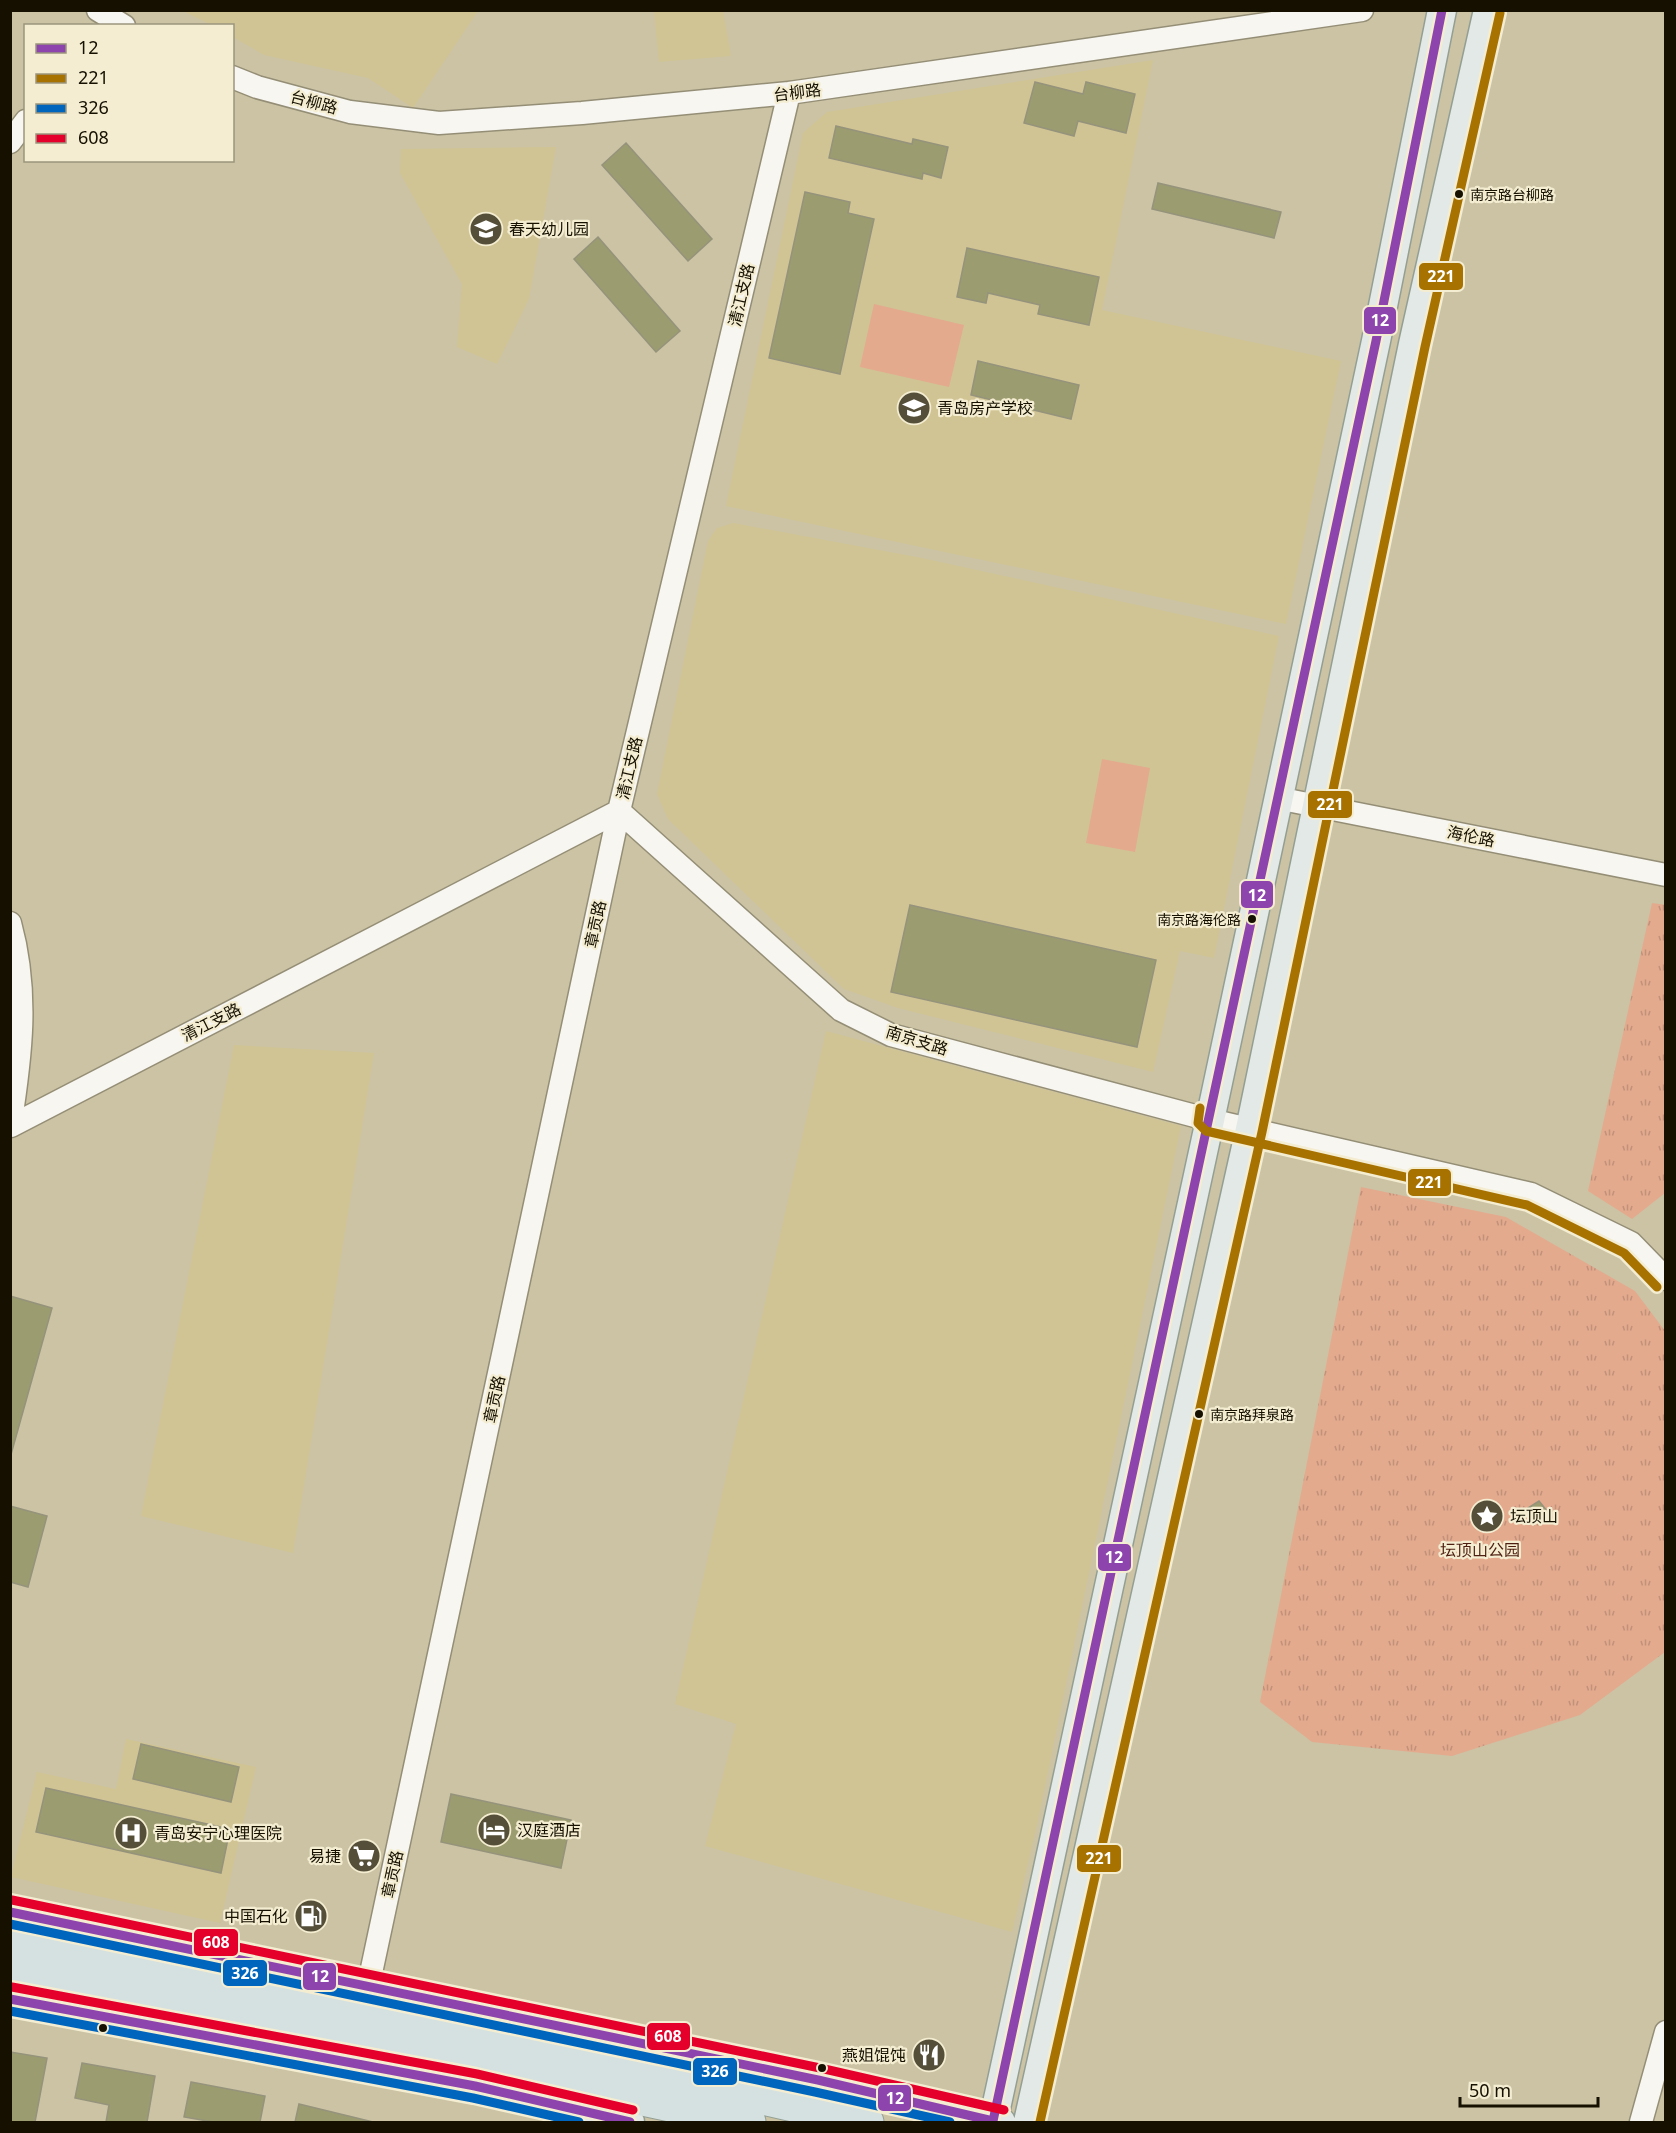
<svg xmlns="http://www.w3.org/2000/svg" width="1676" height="2133" viewBox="0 0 1676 2133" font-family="'Noto Sans','Noto Sans SC',sans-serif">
  <defs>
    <pattern id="park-tufts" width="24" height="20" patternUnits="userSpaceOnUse" patternTransform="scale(1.5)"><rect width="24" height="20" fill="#e3aa8e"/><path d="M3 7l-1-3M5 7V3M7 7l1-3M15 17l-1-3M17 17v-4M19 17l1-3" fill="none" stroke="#c29179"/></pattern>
  </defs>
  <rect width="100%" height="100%" fill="#cbc3a4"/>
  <path fill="#d0c494" d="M183,11H478L413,108L368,78L264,55L233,37L232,26L211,25Z
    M654,11H723L731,56L659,62Z
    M1153,60L1102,310L1341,361L1286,624L726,506L803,133L827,112Z
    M556,147L529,299L497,364L457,347L462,284L400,173L401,149Z
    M733,523L922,558L1279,636L1214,958L1180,951L1153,1072L898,1008L844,989L668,819L657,794L708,541L717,528Z
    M826,1031L1181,1126L1038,1820L1012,1932L705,1846L736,1724L675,1704Z
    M234,1045L374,1053L293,1553L141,1516Z
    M126,1739L256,1767L220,1923L11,1877L37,1772L116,1789Z"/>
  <path fill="#e3aa8e" d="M874,304L964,325L949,387L860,367Z
    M1102,759L1150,768L1135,852L1086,843Z"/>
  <path fill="url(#park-tufts)" d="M1652,903L1666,905L1665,1193L1632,1219L1588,1191Z
    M1361,1187L1506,1217L1635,1291L1665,1331V1652L1580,1715L1452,1756L1312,1742L1260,1702Z"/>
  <path fill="#9c9c71" stroke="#95937b" stroke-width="1.5" d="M1035,82L1083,94L1086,82L1135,94L1126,133L1078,121L1074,136L1024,123Z
    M836,126L912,144L913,139L948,147L941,178L923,173L922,179L829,158Z
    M626,143L712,239L688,261L602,165Z
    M1158,183L1281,212L1274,238L1152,209Z
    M805,192L850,202L848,213L874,219L840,374L769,358Z
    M598,237L680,331L656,352L574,259Z
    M967,248L1099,277L1089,325L1038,314L1040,305L988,293L986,303L957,297Z
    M978,361L1079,385L1071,419L971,395Z
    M910,905L1156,960L1137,1047L891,992Z
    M10,1296L52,1308L10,1458Z
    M1539,1501L1548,1512L1536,1520L1528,1508Z
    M10,1506L47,1516L28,1587L10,1582Z
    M141,1744L239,1767L231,1802L133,1779Z
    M46,1788L230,1829L221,1873L36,1832Z
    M451,1794L571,1820L561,1868L441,1842Z
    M10,2052L47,2058L35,2122H10Z
    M82,2063L155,2076L147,2122H106L109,2105L75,2098Z
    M191,2082L265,2096L260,2122H213L184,2117Z
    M299,2104L373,2122H295Z"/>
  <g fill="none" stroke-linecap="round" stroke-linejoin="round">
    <defs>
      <path id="minor" d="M98,10L124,26
        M232,77L257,87L350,112L439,123L582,113L789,93L1362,10
        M10,142L26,121
        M1277,798L1666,875
        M10,923C29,992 21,1056 10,1126
        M11,1126L619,811L789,93
        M368,1987L619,811L841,1010L891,1035L1210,1120L1531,1194L1631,1243L1666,1279
        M1641,2122L1666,2032"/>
      <path id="major" d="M10,1912L818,2080L1001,2122
        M10,1999L475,2086L630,2122
        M993,2122L1210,1120L1376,341L1442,10
        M1028,2122L1250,1129L1413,344L1488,10"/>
      <path id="highway" d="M10,1941C298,1995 583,2056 867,2122
        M10,1970L272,2019L749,2122"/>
    </defs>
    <use href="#minor" stroke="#958e76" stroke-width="25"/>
    <use href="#major" stroke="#949f94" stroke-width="31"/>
    <use href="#highway" stroke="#949f94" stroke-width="35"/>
    <use href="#minor" stroke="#f7f6f1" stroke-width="22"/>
    <use href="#major" stroke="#e2e9e6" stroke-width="28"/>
    <use href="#highway" stroke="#d4e1e0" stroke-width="33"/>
    <defs>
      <path id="bus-1" d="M10,1912L818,2080L993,2121L1376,341L1442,10
        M10,1999L475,2086L630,2122"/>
      <path id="bus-2" d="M1200,1108L1198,1123L1206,1131L1527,1205L1624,1253L1657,1287
        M1040,2122L1262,1132L1425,347L1500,13"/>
      <path id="bus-3" d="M10,1924L815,2092L950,2122
        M10,2011L473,2098L579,2122"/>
      <path id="bus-4" d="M12,1900L820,2068L1004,2110
        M12,1987L477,2074L633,2110"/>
    </defs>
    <use href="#bus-1" stroke="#f4edd1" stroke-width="14"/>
    <use href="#bus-2" stroke="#f4edd1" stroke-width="14"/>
    <use href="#bus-3" stroke="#f4edd1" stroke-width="14"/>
    <use href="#bus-4" stroke="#f4edd1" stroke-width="14"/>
    <use href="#bus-1" stroke="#8e44ad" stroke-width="9"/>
    <use href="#bus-2" stroke="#a87200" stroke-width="9"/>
    <use href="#bus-3" stroke="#0065bd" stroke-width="9"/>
    <use href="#bus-4" stroke="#e4002b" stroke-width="9"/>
  </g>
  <defs>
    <symbol id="school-disc" viewBox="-11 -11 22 22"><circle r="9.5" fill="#554f39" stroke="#f4edd1"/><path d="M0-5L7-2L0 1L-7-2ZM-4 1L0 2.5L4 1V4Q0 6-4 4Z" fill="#fff"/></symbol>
    <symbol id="sight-disc" viewBox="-11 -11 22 22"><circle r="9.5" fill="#554f39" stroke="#f4edd1"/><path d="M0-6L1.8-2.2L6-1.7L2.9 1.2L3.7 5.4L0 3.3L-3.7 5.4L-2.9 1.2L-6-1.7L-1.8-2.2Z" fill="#fff"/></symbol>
    <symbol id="hotel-disc" viewBox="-11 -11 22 22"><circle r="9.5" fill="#554f39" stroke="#f4edd1"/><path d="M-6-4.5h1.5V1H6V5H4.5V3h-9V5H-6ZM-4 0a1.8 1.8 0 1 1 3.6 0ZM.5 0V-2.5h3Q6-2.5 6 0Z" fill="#fff"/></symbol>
    <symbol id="hospital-disc" viewBox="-11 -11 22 22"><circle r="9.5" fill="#554f39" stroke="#f4edd1"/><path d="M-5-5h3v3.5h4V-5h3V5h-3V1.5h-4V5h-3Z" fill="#fff"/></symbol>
    <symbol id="supermarket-disc" viewBox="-11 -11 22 22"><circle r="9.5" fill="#554f39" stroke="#f4edd1"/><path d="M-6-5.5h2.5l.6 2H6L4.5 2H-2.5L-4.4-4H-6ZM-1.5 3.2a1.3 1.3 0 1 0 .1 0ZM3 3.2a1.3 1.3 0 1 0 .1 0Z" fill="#fff"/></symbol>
    <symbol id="fuel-disc" viewBox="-11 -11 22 22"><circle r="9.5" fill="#554f39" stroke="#f4edd1"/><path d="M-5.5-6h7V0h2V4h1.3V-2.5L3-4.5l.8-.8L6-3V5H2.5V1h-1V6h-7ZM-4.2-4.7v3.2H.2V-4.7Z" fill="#fff"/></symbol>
    <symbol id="restaurant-disc" viewBox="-11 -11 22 22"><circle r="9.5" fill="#554f39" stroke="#f4edd1"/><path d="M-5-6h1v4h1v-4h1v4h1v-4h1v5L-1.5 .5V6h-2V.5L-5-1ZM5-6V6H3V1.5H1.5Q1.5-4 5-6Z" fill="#fff"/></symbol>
  </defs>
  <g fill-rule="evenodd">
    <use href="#school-disc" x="467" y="210" width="38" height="38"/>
    <use href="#school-disc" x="895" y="389" width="38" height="38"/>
    <use href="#sight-disc" x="1468" y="1497" width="38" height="38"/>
    <use href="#hotel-disc" x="475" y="1811" width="38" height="38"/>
    <use href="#hospital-disc" x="112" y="1814" width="38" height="38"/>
    <use href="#supermarket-disc" x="345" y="1837" width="38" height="38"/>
    <use href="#fuel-disc" x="292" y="1897" width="38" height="38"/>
    <use href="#restaurant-disc" x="910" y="2036" width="38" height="38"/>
  </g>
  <g fill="#151000" stroke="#f4edd1" stroke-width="2">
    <circle cx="1459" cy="194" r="5"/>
    <circle cx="1252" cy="919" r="5"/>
    <circle cx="1199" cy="1414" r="5"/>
    <circle cx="103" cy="2028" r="5"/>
    <circle cx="822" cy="2068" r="5"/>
  </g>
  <g text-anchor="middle" stroke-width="4.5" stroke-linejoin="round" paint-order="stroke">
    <g font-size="14" fill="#151000" stroke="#f4edd1" text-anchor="start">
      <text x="1470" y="200">南京路台柳路</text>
      <text x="1241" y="925" text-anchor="end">南京路海伦路</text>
      <text x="1210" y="1420">南京路拜泉路</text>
    </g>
    <g font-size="16" fill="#151000" stroke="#f4edd1">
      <text transform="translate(797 92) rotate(-7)" y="6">台柳路</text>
      <text transform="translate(314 102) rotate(15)" y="6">台柳路</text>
      <text transform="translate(741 295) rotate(-77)" y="6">清江支路</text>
      <text transform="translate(629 768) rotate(-77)" y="6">清江支路</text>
      <text transform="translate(1471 836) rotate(11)" y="6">海伦路</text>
      <text transform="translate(595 924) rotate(-78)" y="6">章贡路</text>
      <text transform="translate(211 1022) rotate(-27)" y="6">清江支路</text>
      <text transform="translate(917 1040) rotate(17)" y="6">南京支路</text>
      <text transform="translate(494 1399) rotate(-78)" y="6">章贡路</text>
      <text transform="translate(392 1874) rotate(-78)" y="6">章贡路</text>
    </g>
    <g font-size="16" fill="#151000" stroke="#f4edd1" text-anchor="start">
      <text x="509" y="235">春天幼儿园</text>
      <text x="937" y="414">青岛房产学校</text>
      <text x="1510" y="1522">坛顶山</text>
      <text x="517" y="1836">汉庭酒店</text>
      <text x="154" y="1839">青岛安宁心理医院</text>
      <text x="341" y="1862" text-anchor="end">易捷</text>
      <text x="288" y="1922" text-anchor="end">中国石化</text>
      <text x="906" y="2061" text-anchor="end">燕姐馄饨</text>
    </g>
    <g font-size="16" fill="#4d1e11" stroke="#f4edd1">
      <text x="1480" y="1556">坛顶山公园</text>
    </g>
  </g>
  <g stroke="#f4edd1" stroke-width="2">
    <rect x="1418" y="262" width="46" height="29" rx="6" fill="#a87200"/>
    <rect x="1363" y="306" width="34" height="29" rx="6" fill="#8e44ad"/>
    <rect x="1307" y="790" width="46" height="29" rx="6" fill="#a87200"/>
    <rect x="1240" y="880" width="34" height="29" rx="6" fill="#8e44ad"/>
    <rect x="1407" y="1168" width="45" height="29" rx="6" fill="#a87200"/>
    <rect x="1097" y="1543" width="35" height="29" rx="6" fill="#8e44ad"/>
    <rect x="1076" y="1844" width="46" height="29" rx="6" fill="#a87200"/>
    <rect x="193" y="1928" width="46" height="29" rx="6" fill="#e4002b"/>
    <rect x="222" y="1959" width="46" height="28" rx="6" fill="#0065bd"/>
    <rect x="302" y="1962" width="35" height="29" rx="6" fill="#8e44ad"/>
    <rect x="646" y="2022" width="45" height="29" rx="6" fill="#e4002b"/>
    <rect x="692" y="2057" width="46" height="29" rx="6" fill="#0065bd"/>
    <rect x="877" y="2084" width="35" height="28" rx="6" fill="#8e44ad"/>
  </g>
  <g font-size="16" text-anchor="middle" font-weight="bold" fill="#fff">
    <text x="1441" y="282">221</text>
    <text x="1380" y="326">12</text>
    <text x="1330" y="810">221</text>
    <text x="1257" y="901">12</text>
    <text x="1429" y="1188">221</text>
    <text x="1114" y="1563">12</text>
    <text x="1099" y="1864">221</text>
    <text x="216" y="1948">608</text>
    <text x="245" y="1979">326</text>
    <text x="320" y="1982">12</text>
    <text x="668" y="2042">608</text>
    <text x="715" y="2077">326</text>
    <text x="895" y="2104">12</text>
  </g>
  <rect width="1676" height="2133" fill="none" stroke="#151000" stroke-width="24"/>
  <rect x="24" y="24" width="210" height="138" fill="#f4edd1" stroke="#9b957d" stroke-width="1.5"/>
  <rect x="36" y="44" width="30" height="9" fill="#8e44ad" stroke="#9b957d" stroke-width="1.5"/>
  <text x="78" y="54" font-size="18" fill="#151000">12</text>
  <rect x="36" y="74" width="30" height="9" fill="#a87200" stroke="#9b957d" stroke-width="1.5"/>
  <text x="78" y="84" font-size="18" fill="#151000">221</text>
  <rect x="36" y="104" width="30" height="9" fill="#0065bd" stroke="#9b957d" stroke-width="1.5"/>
  <text x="78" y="114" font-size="18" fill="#151000">326</text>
  <rect x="36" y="134" width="30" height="9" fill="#e4002b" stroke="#9b957d" stroke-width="1.5"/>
  <text x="78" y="144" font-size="18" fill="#151000">608</text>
  <path d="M1460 2097v9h138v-9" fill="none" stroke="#151000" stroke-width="3"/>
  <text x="1469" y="2097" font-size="18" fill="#151000" stroke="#f4edd1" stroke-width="4.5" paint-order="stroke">50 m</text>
</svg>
